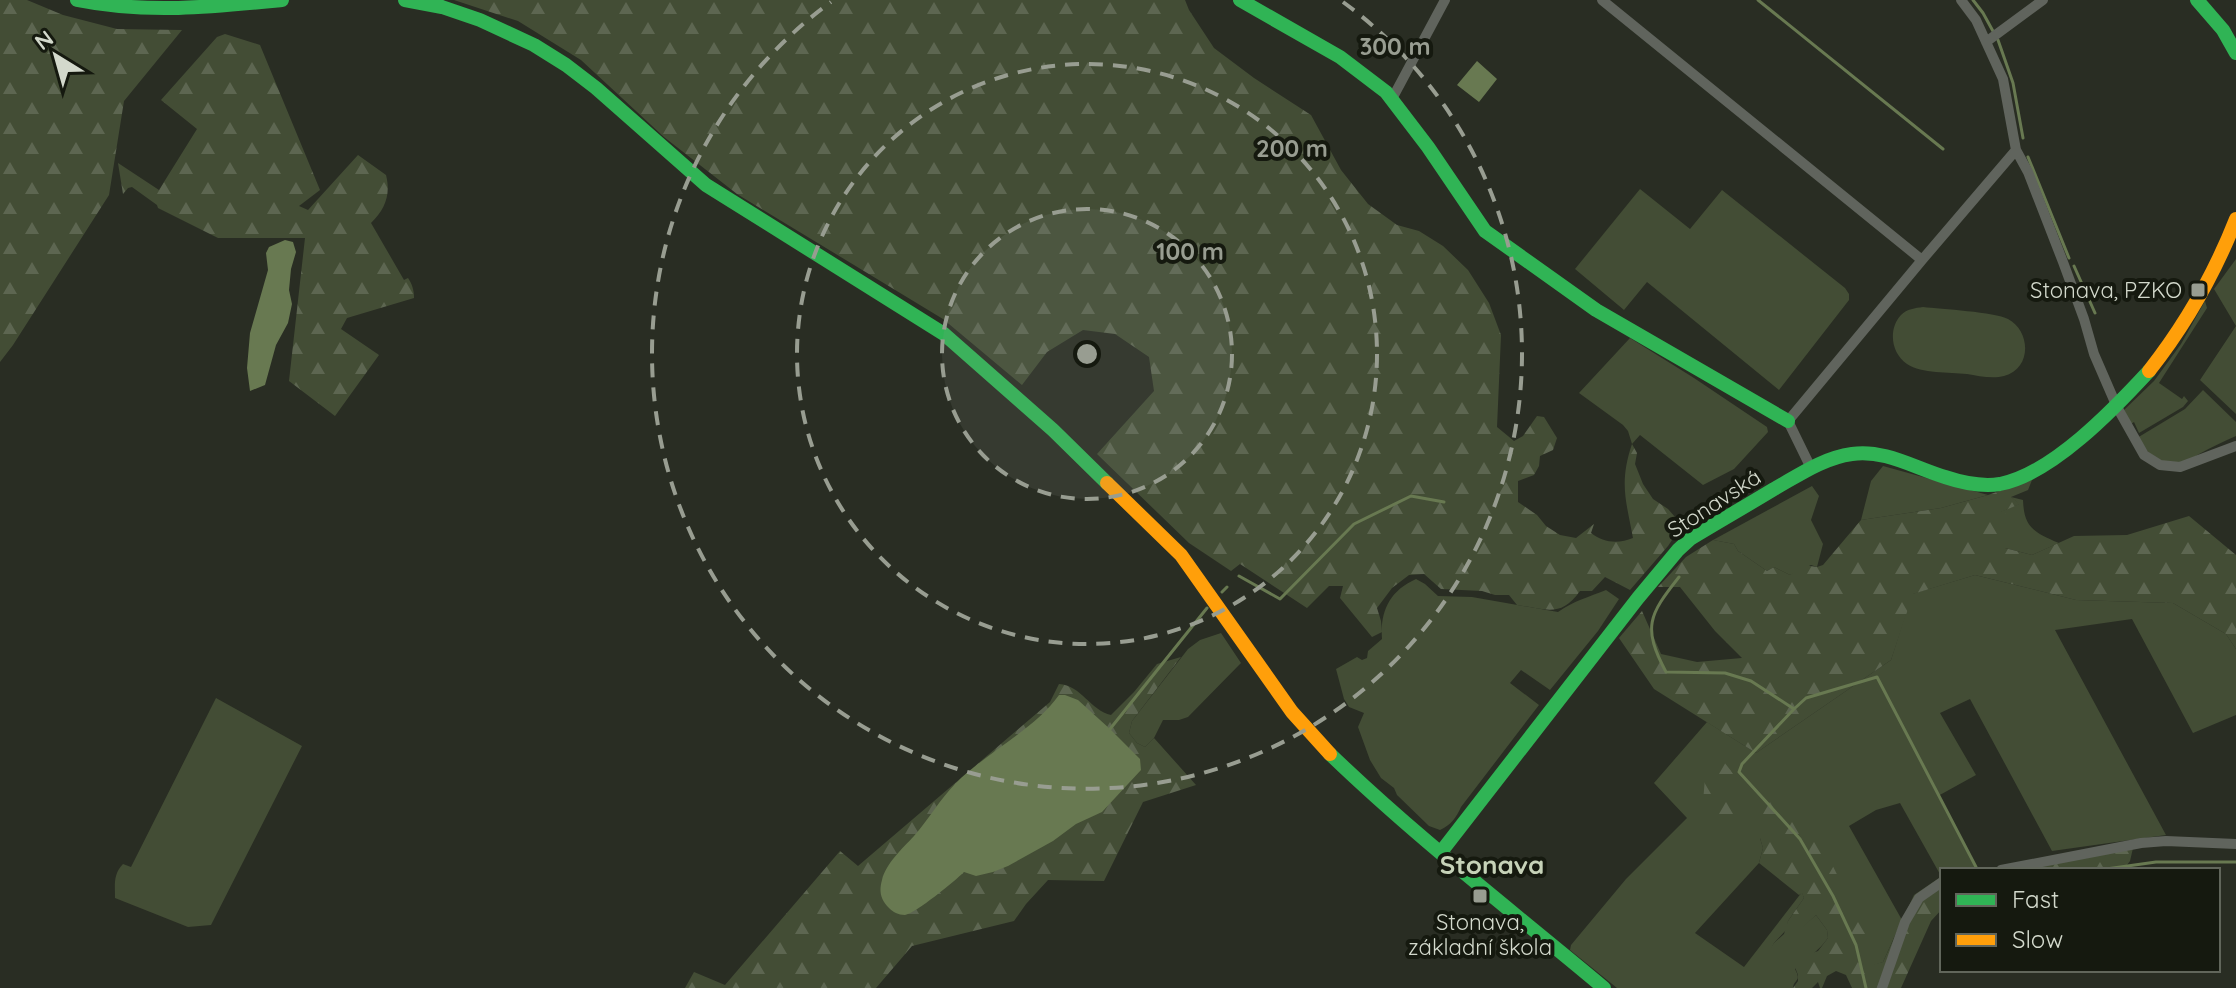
<svg xmlns="http://www.w3.org/2000/svg" width="2236" height="988" viewBox="0 0 2236 988" font-family="Quicksand,sans-serif">
  <defs>
    <pattern id="forest-firs" width="22" height="20" patternUnits="userSpaceOnUse" patternTransform="scale(2)"><rect width="22" height="20" fill="#434d35"/><path d="M5 1l3.5 6h-7zM16 11l3.5 6h-7z" fill="#5d6651"/></pattern>
  </defs>
  <rect width="100%" height="100%" fill="#292d23"/>
  <path fill="#434d35" d="M1640,189L1690,229L1722,190L1845,288L1849,294V300L1779,390L1647,282L1624,310L1575,269Z
    M2236,259V326L2214,289Z
    M2205,301L2207,308L2159,383L2182,399L2184,396L2188,401L2183,407L2139,433L2134,422L2131,424L2124,410L2154,381L2181,344Z
    M1923,307C1941,309 1995,312 2008,319C2031,331 2032,369 2004,376C1993,379 1978,376 1967,374C1949,372 1922,374 1907,364C1891,353 1888,329 1901,315C1907,309 1915,308 1923,307Z
    M2236,326V414L2200,380Z
    M1630,338L1694,378L1767,427L1768,432L1734,469L1703,485L1640,435L1632,444L1628,431L1623,425L1579,393Z
    M2203,390L2236,422V436C2224,441 2212,447 2201,453C2196,455 2190,461 2185,463C2164,469 2147,454 2137,438L2185,409Z
    M1883,466L1988,495L1941,508L1861,520L1871,481Z
    M1812,486L1819,496L1811,520L1823,544L1817,567L1811,565L1790,575L1774,567L1767,571L1738,551L1734,544L1713,540Z
    M2011,497L2023,500C2024,528 2034,532 2059,543L2032,555L2005,548L2000,512L2019,504Z
    M1975,575L2076,600L2173,603L2226,634L2236,649V715L2193,733L2132,619L2055,630L2166,835L2052,851L1970,699L1940,713L1976,775L1938,796L1977,868L1942,870L1941,876L1900,803L1876,810L1849,826L1902,920L1883,962L1871,966L1760,778V838L1763,848L1759,863L1695,933L1744,967L1802,892L1804,898L1788,921L1787,929L1774,943L1771,949L1787,940L1816,915L1827,930L1828,938C1819,951 1807,958 1795,969C1802,982 1794,979 1793,988H1617L1570,950L1571,945L1626,879L1687,818L1654,783L1707,722L1756,753L1891,660L1912,594Z
    M1416,579L1425,584L1438,596L1472,597L1558,612C1573,601 1589,597 1606,590L1619,599L1598,631L1550,690L1521,670L1510,683L1539,705L1461,807C1456,818 1451,825 1440,830L1429,826L1397,795L1394,788L1381,778L1370,760L1358,727L1364,713L1349,707L1344,699L1336,669L1357,657L1362,660L1367,658L1368,651L1382,639C1380,612 1389,591 1416,579Z
    M1221,633L1241,663L1188,717L1179,720H1163L1154,738L1145,747L1137,743L1129,733L1132,721L1188,649L1200,640Z
    M216,698L302,746L211,925L188,927L115,898C115,885 113,874 123,864L131,867Z"/>
  <path fill="url(#forest-firs)" d="M0,0H27L63,15L117,29L182,30L124,101L109,195L13,345L0,362Z
    M454,0H1185L1189,10L1214,48L1254,78L1311,115L1341,170L1368,204L1397,225L1419,231L1443,246L1468,270L1489,303L1501,335L1497,427L1514,441L1523,436L1537,416L1544,417L1557,438L1553,450L1540,456L1539,466L1534,475L1518,481V502L1537,515L1546,526L1560,535L1576,538L1594,524L1591,533C1603,543 1619,544 1633,538C1626,500 1619,483 1632,444L1637,453L1635,464L1643,484L1653,499L1668,509L1682,525L1668,546L1630,590L1605,577L1592,591H1580C1561,618 1546,609 1517,605L1509,595H1495L1482,591L1441,589L1424,574L1409,575L1392,588L1377,608L1381,621L1382,632L1372,637L1340,598L1343,586H1329L1307,608L1240,564L1231,571L1189,543L1097,454L1154,391L1149,357L1115,334L1083,330L1047,352L1022,385L943,319L737,194L664,137L581,60L518,21Z
    M225,34L260,45L320,190L299,206L308,210L358,155L386,175C391,195 385,209 371,223L404,280L408,278C412,284 414,290 414,298L347,318L341,329L379,355L335,416L289,381L305,238H218L158,208L157,205L132,187L128,188L123,194L118,163L159,190L197,129L161,100L217,37Z
    M2032,480L2028,490L2011,497L2020,504L2001,512L2013,517L2005,548L2032,555L2074,536L2127,535L2189,516L2236,555V649L2226,634L2173,603L2076,600L1975,575L1913,594L1891,660L1756,753L1654,689L1619,638L1642,611L1661,654L1697,662L1742,658L1715,631L1680,587H1658L1686,557L1713,540L1734,544L1738,551L1767,571L1774,567L1790,575L1804,565L1817,567L1823,565L1861,520L1941,508L1988,495Z
    M1181,657L1132,721L1129,733L1137,743L1145,747L1154,738L1196,785L1143,802L1104,881L1048,880L1026,904L1014,921L912,946L876,988H685L694,972L725,985L840,851L858,866L1050,702L1059,684C1081,685 1091,711 1111,715L1134,692L1157,664Z
    M1724,762L1739,781L1735,834L1723,837L1715,826L1718,809L1710,804L1703,802L1705,778Z
    M1760,777L1808,816L1871,943V965L1883,962L1914,895L1942,876V909L1931,921L1901,988H1852L1846,975L1836,971L1827,976L1822,988H1820L1818,982L1812,988H1793L1798,981V975L1793,962L1795,959L1818,951L1828,938L1827,930L1816,915L1770,958L1762,962L1774,943L1784,934L1788,921L1804,898L1802,893L1799,895L1759,863L1763,848L1760,838Z
    M2133,848L2130,861L2123,870H2028L2060,856Z"/>
  <path fill="#687951" d="M1477,61L1497,79L1479,102L1457,85Z
    M285,240L293,242L296,252L291,269L289,290L292,304L288,323L276,345L265,385L250,391L247,368L250,333L268,270L266,253L269,247Z
    M1059,695H1065L1078,700L1110,729L1140,759L1141,770L1102,812L1076,824L1053,841L1008,866L993,872L976,876L964,872C955,881 916,913 905,915C898,915 893,912 889,908C880,899 879,891 882,880C886,863 903,848 914,836C929,819 940,799 956,783C986,753 1035,729 1059,695Z"/>
  <g fill="none" stroke-linecap="round" stroke-linejoin="round">
    <path stroke="#687951" stroke-width="3" d="M1758,0L1943,149
      M1973,0L1983,13L1994,33
      M1998,40L2013,83L2023,138
      M2028,157L2069,258
      M2074,266L2095,313
      M1239,576L1280,599L1354,524L1411,496L1444,502
      M1679,577C1649,615 1642,627 1666,672L1725,673L1751,681L1794,709L1742,764L1739,772L1800,839L1833,896L1856,945L1866,988
      M1222,592L1227,587
      M1794,709L1806,698L1877,677L1976,867
      M1110,729L1207,608
      M2099,870L2156,862H2236"/>
    <path stroke="#60645d" stroke-width="10" d="M1602,0L1922,260L1788,421L1811,468
      M1961,0L1976,20L2003,79L2016,150L2028,172L2063,262L2084,319L2094,354L2117,407L2144,455L2160,465L2180,467L2236,446
      M1986,42L2043,0
      M1392,99L1445,0
      M1922,260L2016,150
      M2001,870L2141,843L2166,841L2236,844
      M1882,988L1905,922L1919,898L1942,882"/>
    <path stroke="#30b455" stroke-width="14" d="M77,0C146,14 213,7 282,0
      M405,0L442,7L480,20L534,45L566,65L596,88L706,185L944,334L1053,430L1107,483
      M1240,0L1340,57L1386,92L1428,147L1485,231L1596,310L1788,421
      M2197,0L2223,30L2236,53
      M1330,754C1416,837 1512,911 1604,988
      M1441,852L1638,598L1678,550L1690,539C1718,522 1746,506 1774,489C1799,475 1823,458 1852,454C1884,449 1915,468 1945,477C1963,483 1981,487 2000,484C2052,474 2114,409 2149,371"/>
    <path stroke="#ff9f0a" stroke-width="14" d="M2149,371C2186,324 2214,275 2236,219
      M1107,483L1181,555L1292,712L1330,754"/>
  </g>
  <circle cx="1087" cy="354" r="145" fill="#989d91" fill-opacity=".12"/>
  <g fill="none" stroke="#989d91" stroke-width="4" stroke-dasharray="14 10">
    <circle cx="1087" cy="354" r="145"/>
    <circle cx="1087" cy="354" r="290"/>
    <path d="M1343 2A435 435 0 1 1 831 2"/>
  </g>
  <g fill="#989d91" stroke="#15190f" stroke-width="3">
    <rect x="2190" y="282" width="16" height="16" rx="4"/>
    <rect x="1472" y="888" width="16" height="16" rx="4"/>
  </g>
  <g text-anchor="middle" stroke-width="8" stroke-linejoin="round" paint-order="stroke">
    <g font-size="22" fill="#d3d9cc" stroke="#15190f" text-anchor="end">
      <text x="2182" y="298">Stonava, PZKO</text>
      <text x="1480" y="930" text-anchor="middle">Stonava,<tspan x="1480" dy="25">základní škola</tspan></text>
    </g>
    <g font-size="22" fill="#d3d9cc" stroke="#15190f">
      <text transform="translate(1714 503) rotate(-33)" y="8">Stonavská</text>
    </g>
    <g font-size="26" font-weight="bold" fill="#c6d2b8" stroke="#15190f">
      <text x="1492" y="874">Stonava</text>
    </g>
  </g>
  <circle cx="1087" cy="354" r="12" fill="#989d91" stroke="#15190f" stroke-width="4"/>
  <g font-size="24" text-anchor="middle" font-weight="bold" fill="#989d91" stroke="#15190f" stroke-width="8" stroke-linejoin="round" paint-order="stroke">
    <text x="1395" y="55">300 m</text>
    <text x="1292" y="157">200 m</text>
    <text x="1190" y="260">100 m</text>
  </g>
  <rect x="1940" y="868" width="280" height="104" fill="#15190f" stroke="#61665b" stroke-width="2"/>
  <rect x="1956" y="894" width="40" height="12" fill="#30b455" stroke="#61665b" stroke-width="2"/>
  <text x="2012" y="908" font-size="24" fill="#d3d9cc">Fast</text>
  <rect x="1956" y="934" width="40" height="12" fill="#ff9f0a" stroke="#61665b" stroke-width="2"/>
  <text x="2012" y="948" font-size="24" fill="#d3d9cc">Slow</text>
  <g transform="translate(56 56) rotate(323)" stroke="#15190f" stroke-width="6" paint-order="stroke">
  <path d="M0-6L14 30L0 20L-14 30Z" fill="#d3d9cc"/>
  <text y="-12" font-size="22" font-weight="bold" text-anchor="middle" fill="#d3d9cc">N</text>
  </g>
</svg>
